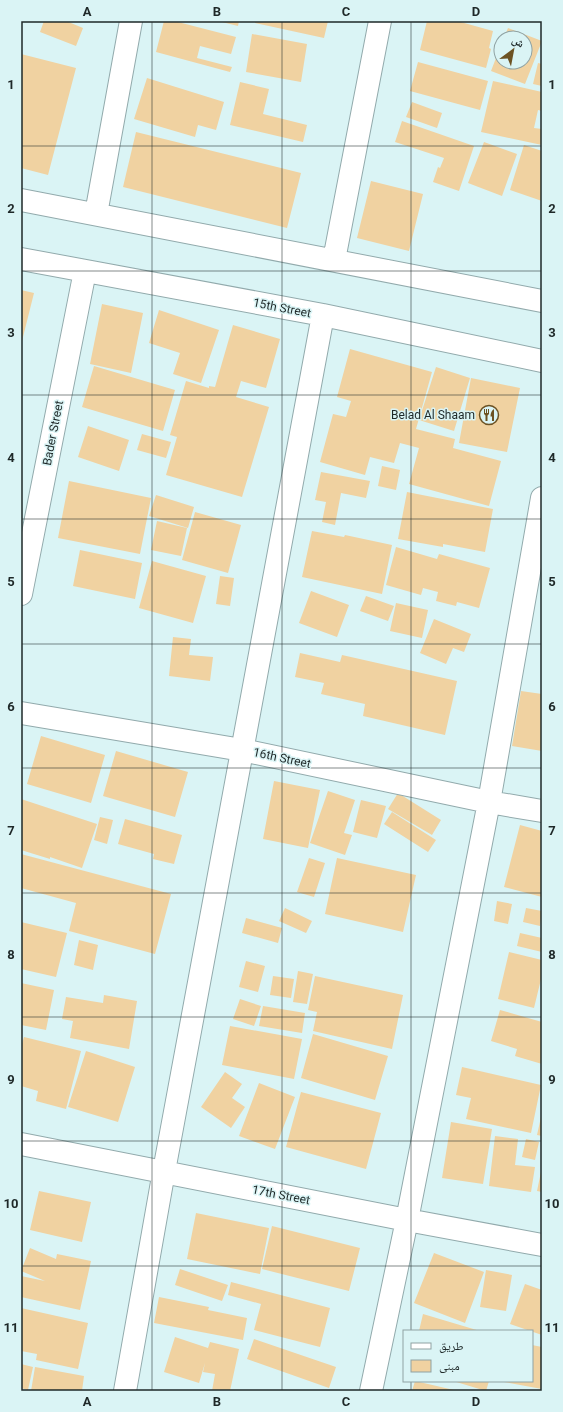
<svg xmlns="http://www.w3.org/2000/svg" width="563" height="1412" viewBox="0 0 563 1412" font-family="Roboto,'Noto Naskh Arabic',sans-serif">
  <rect width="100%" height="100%" fill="#daf4f5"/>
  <path fill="#f0d2a1" d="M44,21H66L83,28L76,46L40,32Z
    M164,21H174L236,37L231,54L200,46L197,58L232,67L230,72L156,52Z
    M218,21H239L238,26Z
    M255,21H328L324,38L255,23Z
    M427,21H457L493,31L489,48L491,49L486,68L420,50Z
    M508,28L542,41L525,84L491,71L501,45V62H525V38H504Z
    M252,34L307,44L301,82L246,72Z
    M21,54L76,68L48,175L21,168Z
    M418,62L488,81L480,110L410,91Z
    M538,63L542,64V86L533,84Z
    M147,78L224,102L216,130L198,125L195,137L134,119Z
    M493,81L542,92V111L538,110L534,128L542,129V145L481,132Z
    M240,82L269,89L263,114L307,125L303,142L230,125Z
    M412,102L442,113L437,128L406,117Z
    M402,121L474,146L459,191L433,182L438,167L440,168L444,158L395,142Z
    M136,132L301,173L287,228L123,187Z
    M484,142L517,154L502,196L468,183Z
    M524,145L542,151V201L510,190Z
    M371,181L423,194L409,251L357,238Z
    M21,290L34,293L22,341H21Z
    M102,304L143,313L131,373L90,364Z
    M159,310L219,330L201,383L173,374L180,353L149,343Z
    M233,325L280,339L266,388L241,381L236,397L269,407L242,497L166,475L177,437L170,435L186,381L209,388V386L215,387Z
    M350,349L432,372L416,429L455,439L453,448L501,461L489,506L409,484L419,448L400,443L394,463L370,457L365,475L320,462L333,414L346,417L351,401L337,397Z
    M94,366L175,390L163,431L82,407Z
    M436,367L470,378L454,431L419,420Z
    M471,378L520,388L507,452L459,443Z
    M88,426L129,440L119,471L78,457Z
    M142,434L171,442L166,458L137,450Z
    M382,466L400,470L396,490L378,486Z
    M321,472L370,481L366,498L341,493L335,525L322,522L326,502L315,500Z
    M69,481L151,498L140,554L58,538Z
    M407,492L493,509L485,552L443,544V547L398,539Z
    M156,495L194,507L188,528L149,516Z
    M195,512L241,525L228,573L182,560Z
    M157,521L187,528L181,556L151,550Z
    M312,531L344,537L345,535L392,545L382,594L302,577Z
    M396,547L437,559L439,554L490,568L479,608L457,602L456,606L436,601L438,592L423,588L421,595L386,585Z
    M80,550L142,563L135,599L73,586Z
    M152,561L206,576L193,623L139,608Z
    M220,576L234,578L230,606L216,604Z
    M311,591L349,605L337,637L299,623Z
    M366,596L394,606L388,621L360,611Z
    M396,603L428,610L422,638L390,631Z
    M434,619L471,634L464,652L453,648L446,664L420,653Z
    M173,637L191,639L189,655L213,657L210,681L169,676Z
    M300,653L340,662L342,655L457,681L445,735L363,716L365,704L321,694L324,683L295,677Z
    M521,691L542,694V751L512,746Z
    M41,736L105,755L91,803L27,784Z
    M116,751L188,772L175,817L103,796Z
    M274,781L320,790L308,848L263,839Z
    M328,791L355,800L344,833L352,835L345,855L310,843Z
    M398,793L441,820L432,835L388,809Z
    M21,799L97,824L82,868L50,857V859L21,850Z
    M361,800L386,806L377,838L353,832Z
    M392,812L436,840L428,852L384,824Z
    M100,817L113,820L107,844L94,840Z
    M125,819L182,835L174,864L153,859L154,854L118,844Z
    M520,825L542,831V897L504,887Z
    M21,854L171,894L155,954L69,931L76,903L21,888Z
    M309,858L325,863L314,897L297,892Z
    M337,858L416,875L403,932L325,914Z
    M497,901L512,904L508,924L494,921Z
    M285,908L312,921L306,933L279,921Z
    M526,908L542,911L540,926L523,922Z
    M246,918L282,928L278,943L242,933Z
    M21,922L67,933L56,977L21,969Z
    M520,933L542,938V952L517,946Z
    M79,940L98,945L93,970L74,965Z
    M509,952L542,960V975L534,1008L498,999Z
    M246,961L265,966L258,992L239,987Z
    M298,971L313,974L307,1004L293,1002Z
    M273,976L294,979L291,998L270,995Z
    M315,976L403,995L392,1049L313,1031L317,1012L308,1010Z
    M21,983L54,990L46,1030L21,1025Z
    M104,995L137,1001L129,1049L70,1038L73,1021L62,1019L66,997L103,1003Z
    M240,999L261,1006L254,1026L233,1019Z
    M263,1006L305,1013L302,1033L259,1026Z
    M500,1010L542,1022V1064L515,1056L517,1049L491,1041Z
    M230,1026L302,1039L294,1079L222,1065Z
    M313,1034L388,1056L375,1100L301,1078Z
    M24,1037L81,1051L66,1109L36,1101L38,1091L21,1086V1047Z
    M86,1051L135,1067L118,1122L68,1107Z
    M462,1067L541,1085L531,1133L466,1119L471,1098L456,1095Z
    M225,1072L242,1084L232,1098L245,1107L231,1128L201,1107Z
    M259,1083L295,1097L275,1149L239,1136Z
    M301,1092L381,1113L366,1169L286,1147Z
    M541,1117H542V1136L537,1135Z
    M451,1122L492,1129L483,1184L442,1178Z
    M495,1136L518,1139L515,1165L535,1167L531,1192L489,1186Z
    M526,1139L539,1142L535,1160L522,1157Z
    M541,1172H542V1192L537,1191Z
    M39,1191L91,1202L82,1242L30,1230Z
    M196,1213L269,1228L260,1274L187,1259Z
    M272,1226L360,1248L349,1291L262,1269Z
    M30,1248L56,1259L57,1254L91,1261L80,1310L21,1297V1276L45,1281L21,1271Z
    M434,1253L484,1272L465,1323L414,1303Z
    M180,1269L228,1285L222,1301L175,1285Z
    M486,1270L512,1275L506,1311L480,1307Z
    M231,1282L330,1308L320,1347L254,1330L261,1304L228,1295Z
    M525,1284L542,1290V1335L510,1324Z
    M159,1297L209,1307L208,1310L247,1318L243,1340L154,1323Z
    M21,1308L88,1323L78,1369L36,1360L37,1354L21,1351Z
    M423,1314L480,1331H419Z
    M175,1337L208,1348L210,1342L239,1349L230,1391H212L215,1374L203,1372L205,1363L199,1383L164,1372Z
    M254,1339L336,1367L329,1388L247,1359Z
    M532,1345L542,1347V1389L504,1382L532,1381Z
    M21,1364L33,1367L28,1390L21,1388Z
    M35,1367L84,1376L82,1391H31Z
    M415,1381L454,1390V1391H412Z
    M453,1381H489L486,1391Z"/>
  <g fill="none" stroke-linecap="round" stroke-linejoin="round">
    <defs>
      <path id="minor" d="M21,200L542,301
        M96,214L131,21
        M21,259L323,315L542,361
        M334,260L380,21
        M21,594L85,271
        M21,713L242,750L489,802L542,811
        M21,1144L407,1220L542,1245
        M125,1391L164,1171L323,315
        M371,1391L407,1220L489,802L542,498"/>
    </defs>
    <use href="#minor" stroke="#92aaac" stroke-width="24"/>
    <use href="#minor" stroke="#fff" stroke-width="22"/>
  </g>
  <path fill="none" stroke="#1e2828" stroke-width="1" stroke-opacity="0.55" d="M152,21V1391M282,21V1391M411,21V1331M21,146H542M21,271H542M21,395H542M21,519H542M21,644H542M21,768H542M21,893H542M21,1017H542M21,1141H542M21,1266H542M411,1381V1391"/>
  <defs>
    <symbol id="restaurant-ring" viewBox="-11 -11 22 22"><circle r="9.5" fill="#daf4f5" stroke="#6c5223" stroke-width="1.5"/><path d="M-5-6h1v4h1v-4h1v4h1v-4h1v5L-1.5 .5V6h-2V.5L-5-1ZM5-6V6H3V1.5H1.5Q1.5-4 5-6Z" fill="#6c5223"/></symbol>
  </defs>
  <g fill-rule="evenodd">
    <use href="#restaurant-ring" x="478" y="404" width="22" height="22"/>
  </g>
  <g text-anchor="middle" stroke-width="3" stroke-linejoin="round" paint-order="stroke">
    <g font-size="12" fill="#1e2828" stroke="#daf4f5">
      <text transform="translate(282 308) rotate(11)" y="4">15th Street</text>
      <text transform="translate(53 433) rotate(-79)" y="4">Bader Street</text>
      <text transform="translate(282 758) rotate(12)" y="4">16th Street</text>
      <text transform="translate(281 1195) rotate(11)" y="4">17th Street</text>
    </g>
    <g font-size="12" fill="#1e2828" stroke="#daf4f5" text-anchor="end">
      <text x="475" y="419">Belad Al Shaam</text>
    </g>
  </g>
  <rect width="563" height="1412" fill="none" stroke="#daf4f5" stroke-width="44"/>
  <rect x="403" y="1330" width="130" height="52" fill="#daf4f5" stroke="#8fa2a3"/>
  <rect x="411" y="1343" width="20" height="6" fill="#ffffff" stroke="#8fa2a3"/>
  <text x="439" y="1350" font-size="12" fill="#1e2828">طريق</text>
  <rect x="411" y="1360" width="20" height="12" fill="#f0d2a1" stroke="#8fa2a3"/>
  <text x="439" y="1370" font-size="12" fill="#1e2828">مبنى</text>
  <g transform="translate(513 50) rotate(32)"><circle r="19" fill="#daf4f5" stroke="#8fa2a3"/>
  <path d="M0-3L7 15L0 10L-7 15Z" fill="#6c5223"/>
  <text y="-6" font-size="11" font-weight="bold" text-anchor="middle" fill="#1e2828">ش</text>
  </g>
  <rect x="22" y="22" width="519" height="1368" fill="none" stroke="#1e2828" stroke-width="1.5"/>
  <g font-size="13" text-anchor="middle" font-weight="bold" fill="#1e2828">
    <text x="87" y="16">A</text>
    <text x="217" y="16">B</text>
    <text x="346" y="16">C</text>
    <text x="476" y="16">D</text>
    <text x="11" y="89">1</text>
    <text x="552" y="89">1</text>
    <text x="11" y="213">2</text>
    <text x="552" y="213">2</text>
    <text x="11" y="337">3</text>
    <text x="552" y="337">3</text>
    <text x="11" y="462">4</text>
    <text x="552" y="462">4</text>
    <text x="11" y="586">5</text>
    <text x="552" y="586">5</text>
    <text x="11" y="711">6</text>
    <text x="552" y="711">6</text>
    <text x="11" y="835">7</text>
    <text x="552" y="835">7</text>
    <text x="11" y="959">8</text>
    <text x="552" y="959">8</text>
    <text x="11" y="1084">9</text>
    <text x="552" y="1084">9</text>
    <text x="11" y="1208">10</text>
    <text x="552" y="1208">10</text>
    <text x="11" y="1332">11</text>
    <text x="552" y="1332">11</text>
    <text x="87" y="1406">A</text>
    <text x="217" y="1406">B</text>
    <text x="346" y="1406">C</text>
    <text x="476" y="1406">D</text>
  </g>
</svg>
